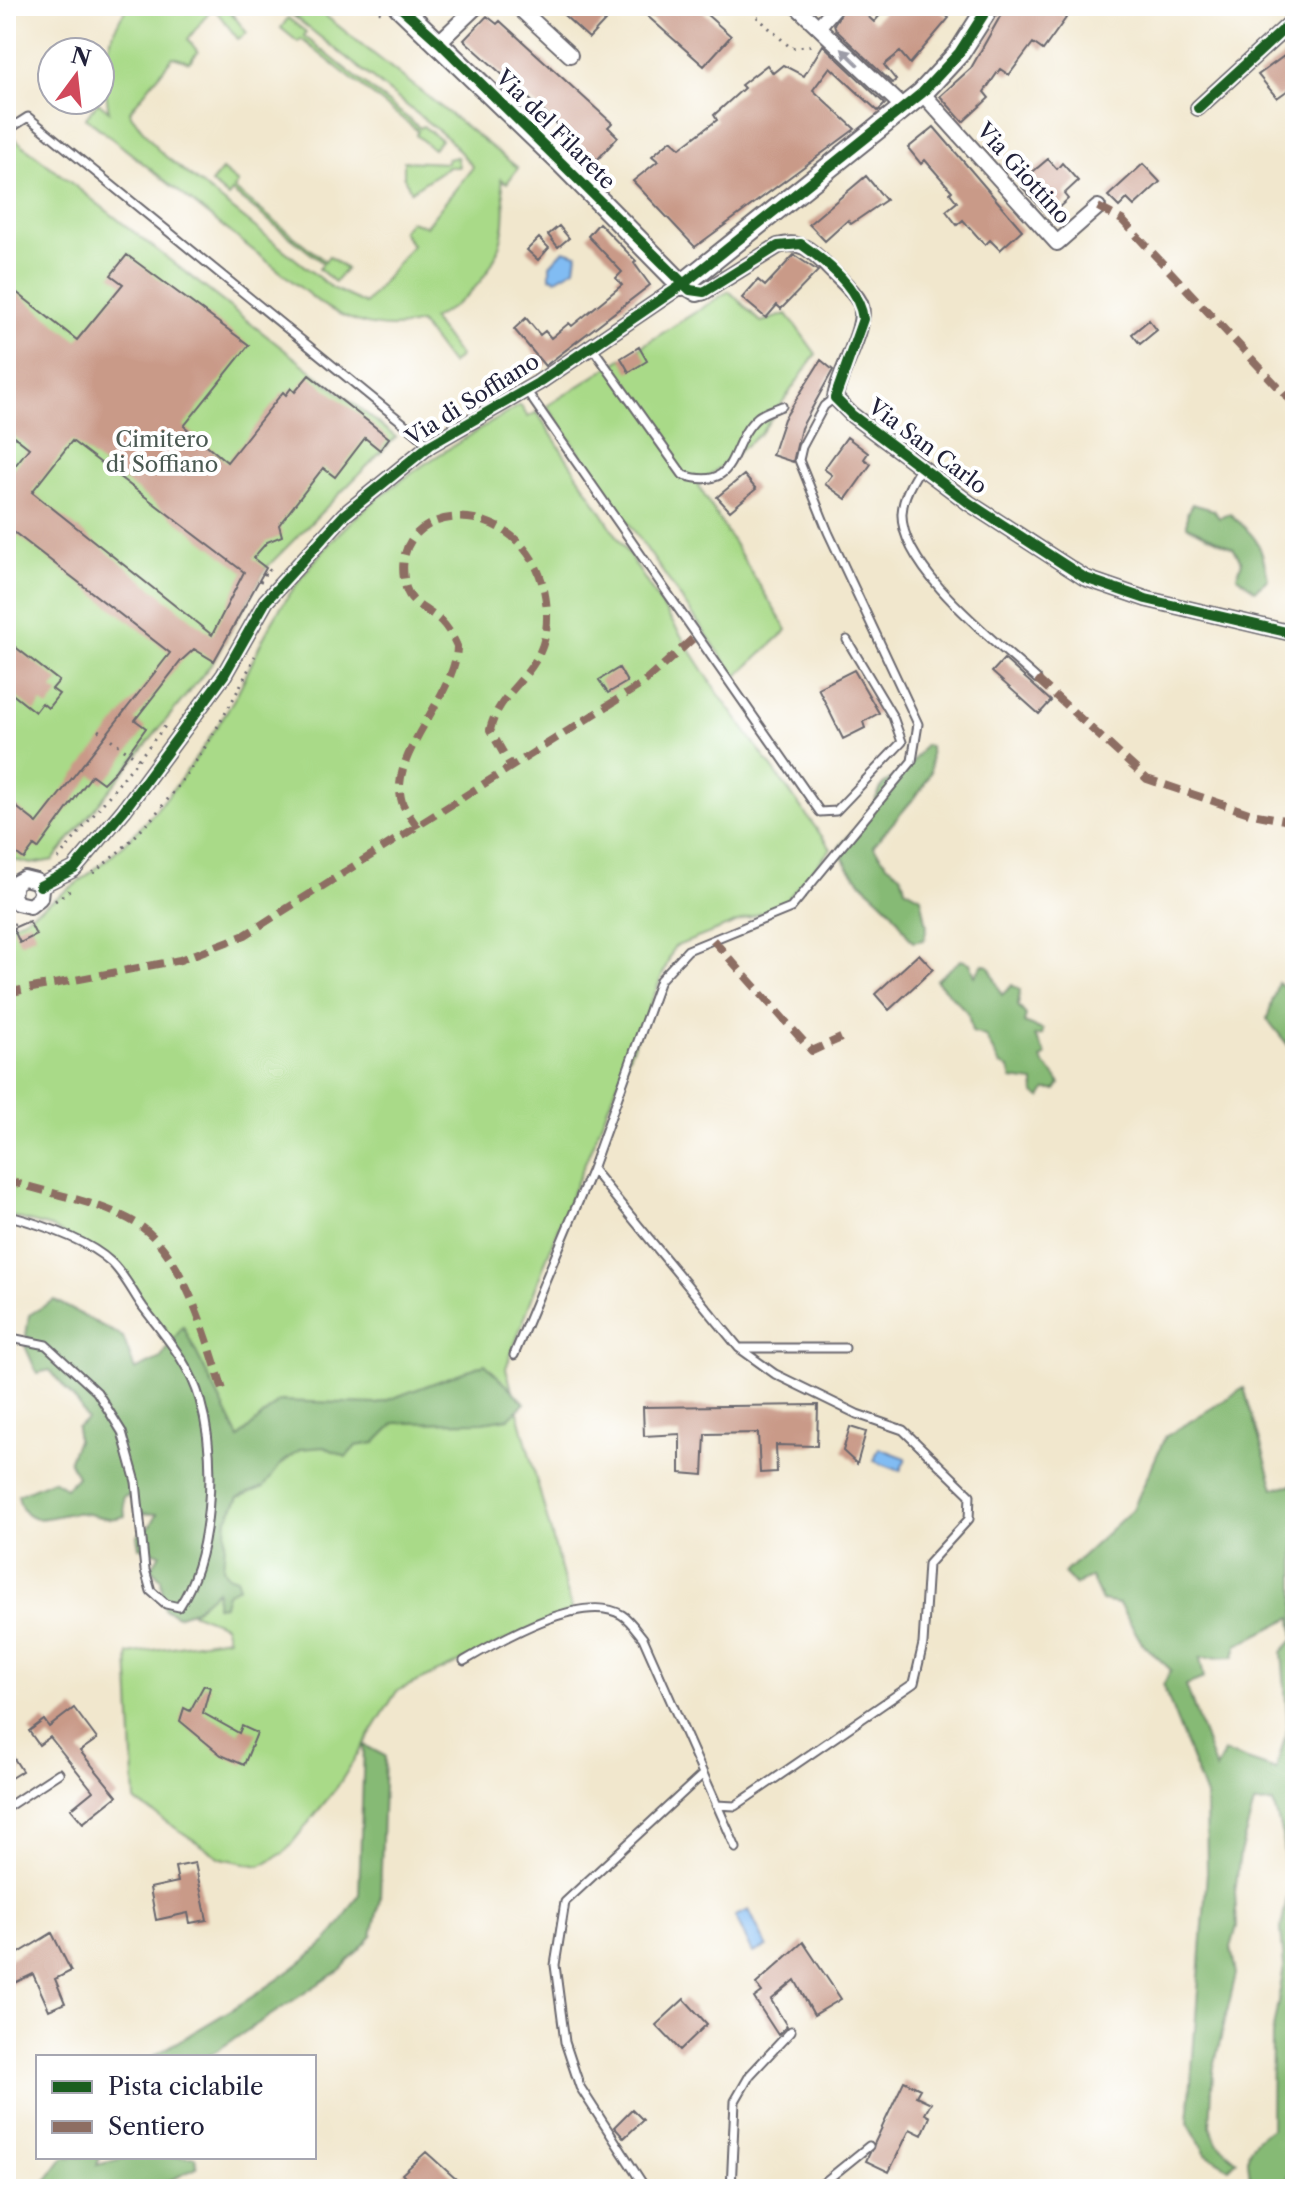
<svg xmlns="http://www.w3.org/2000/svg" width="1301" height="2195" viewBox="0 0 1301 2195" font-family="'Libre Caslon Text',serif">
  <rect width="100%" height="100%" fill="#fff"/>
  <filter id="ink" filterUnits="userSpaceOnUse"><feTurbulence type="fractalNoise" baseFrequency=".0125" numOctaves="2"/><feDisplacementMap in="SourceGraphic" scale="16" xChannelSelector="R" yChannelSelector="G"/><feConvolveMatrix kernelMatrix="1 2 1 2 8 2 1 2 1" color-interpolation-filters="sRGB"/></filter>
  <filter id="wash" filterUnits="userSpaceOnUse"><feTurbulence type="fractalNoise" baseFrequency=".006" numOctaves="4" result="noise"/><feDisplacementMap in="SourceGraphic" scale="32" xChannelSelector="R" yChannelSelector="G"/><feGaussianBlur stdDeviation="1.8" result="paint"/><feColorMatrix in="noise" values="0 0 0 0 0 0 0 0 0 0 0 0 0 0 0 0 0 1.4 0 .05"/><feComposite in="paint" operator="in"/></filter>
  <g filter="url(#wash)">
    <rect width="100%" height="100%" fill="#f1e7cd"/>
    <path fill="#a9da88" stroke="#667e62" stroke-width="2" d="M128,6H226L247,33L238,39L213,7L188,39L198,52L189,62L173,57L130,111L131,115L160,152L332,288L365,304L412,245L402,231L410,221L426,226L473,167L449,139L281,6H313L518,168L507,183L501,179C515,242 488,291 432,319L460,357L451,364L420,323C385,333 351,323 321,304L86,118L98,102L109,111C101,72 105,38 128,6Z
      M288,18L306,32L304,36L420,128L423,126L441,140L433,149L416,135L418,131L301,39L298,42L281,28Z
      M6,132L396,437L266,568L214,661L53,860L31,864L6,858Z
      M457,157L459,167H448L411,191L404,177V161L447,163V159Z
      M222,170L238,183L234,189L325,261L329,256L346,269L335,282L319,269L323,263L232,192L228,197L211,183Z
      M729,291L761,322L787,314L816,354L761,433L698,485L787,630L736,677L547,406Z
      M520,405L528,417L537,412L718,693L831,849L782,905L674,947L556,1233L506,1368L572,1610L397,1691L338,1786L285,1852L260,1866L221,1858L135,1801L128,1654L228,1638L224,1625L179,1607L180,1355L111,1262L51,1227L6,1215V928C112,871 173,802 234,699C246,678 254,655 266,633C283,600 311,563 337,535C389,481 457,444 520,405Z"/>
    <path fill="#86ba74" stroke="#546e58" stroke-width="2" fill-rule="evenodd" d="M1192,504L1214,510L1219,518L1230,514C1258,538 1261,543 1268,579L1255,590L1237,576L1242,562L1233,548L1187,526V513Z
      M925,745L930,746L931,771L922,789L873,846L888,865L901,874L905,888L921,897L927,926L924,940L913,942C904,932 900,920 891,910C873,890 846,875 839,847L852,832L858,835L883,784L908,768Z
      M961,960L970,963L975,976L983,964L989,966L1002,995L1012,985L1020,990L1018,1006L1026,1015L1024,1023L1043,1030L1042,1035L1035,1036L1046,1055L1041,1059C1045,1069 1056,1072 1060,1084L1056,1090H1046L1041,1098L1034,1094V1082L1012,1079L1009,1068L1000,1065L985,1036L972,1032L968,1013L936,980Z
      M1278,982L1295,995V1054L1267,1019Z
      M54,1300L123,1337L135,1370L161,1358L183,1326L239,1438L279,1401L377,1404L485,1364L525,1403L509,1418L482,1422L395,1423L375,1443L356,1446L346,1457L325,1447L301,1449L280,1465L264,1487L239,1497L227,1519L223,1568L227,1575L236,1578L239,1586L227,1594L224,1605L216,1606L217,1590L194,1610L177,1616L164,1609L161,1579L151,1569L160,1554L139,1547L137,1536L151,1525L157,1514L137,1513L129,1495L123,1497L125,1516C107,1522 100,1515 81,1513C58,1510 25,1537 18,1495L53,1480L66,1488L77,1477L69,1460L77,1440V1427L87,1420L79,1405L50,1370L37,1373L25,1346L36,1344L26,1336L29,1315Z
      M1244,1388L1274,1488L1295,1484V2125L1287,2189H1251C1249,2154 1239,2151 1271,2128L1272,2035L1284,1967L1281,1929L1288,1892L1282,1835L1273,1803L1254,1804L1240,1853L1235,1892L1237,1926L1231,1948L1236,1974L1213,2071L1210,2126L1217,2143L1237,2160L1229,2168L1206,2154L1188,2122L1207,1872L1206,1797L1163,1685L1171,1670L1142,1643L1119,1604L1102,1601L1091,1577L1076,1585L1064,1573L1133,1509L1165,1437ZM1292,1617L1294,1639L1282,1652L1288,1726L1276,1770L1224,1752L1216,1770L1186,1685L1204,1678L1200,1658L1234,1657L1237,1645Z
      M364,1745L385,1756L380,1898L372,1936L341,1969L207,2057H152C209,2022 273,1989 323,1944C337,1932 349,1910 359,1894Z
      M64,2157H100L97,2165L128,2157H195L197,2168L151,2189H40Z"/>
    <path fill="#81bcf3" stroke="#526f97" stroke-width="2" d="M564,250L577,254L575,268L556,279L550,277V265Z
      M879,1448L906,1458L900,1471L874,1461Z
      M749,1910L767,1947L753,1953L735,1916Z"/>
    <g id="blocks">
      <path fill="#c99a88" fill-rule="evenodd" d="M554,6H619L589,38Z
        M636,6H697L731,36L704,66Z
        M846,6H857L874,22L888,6H934L949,18L910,64L900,52L884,65L896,80L892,83L836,30L834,24Z
        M1006,6H1050L1066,18L1043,50L1033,43L1009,75L1000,69L984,92L989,98L963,122L940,96L971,68Z
        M487,16L497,24L500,21L612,123L608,127L618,137L597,160L464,40Z
        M823,45L885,104L878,111L830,67L813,90L855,129L695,247L633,181L658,161L652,156L671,140L680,148L717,120L714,115L744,88L741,85L767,65L773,73L783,65L804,76Z
        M1295,48V85L1277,98L1258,75Z
        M934,127L1022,230L1000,250L990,240L985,245L963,220L957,225L946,211L957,202L950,193L952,191L925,160L921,164L908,148Z
        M1048,159L1057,169L1062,163L1078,181L1064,194L1068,199L1055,211L1051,207L1045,212L1022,187L1031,179L1029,175Z
        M1143,164L1160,182L1134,206L1127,199L1119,207L1108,196Z
        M866,176L886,200L851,224L848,220L825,241L809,224Z
        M599,223L636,261L634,263L650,285L545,366L514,329L526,318L540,335L545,331L551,338L569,323L572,326L622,285L616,278L622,272L588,236Z
        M559,226L569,238L558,247L548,235Z
        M539,238L549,248L538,260L527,250Z
        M127,255L249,345L184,426L227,462L283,392L286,395L291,388L295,392L309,375L389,438L380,450L365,438L335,477L323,468L279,525L282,536L267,542L253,558L266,568L214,661L194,649L181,661L135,720L146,728L115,771L103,783L92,775L38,849L34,846L24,859L6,846L12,833L6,829V799L37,823L170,653L6,526V477L29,448L6,430V284L77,340L123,284L111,275ZM72,441L244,572L212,635L32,492Z
        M794,255L818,271L781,309L777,305L766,318L742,298L758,280L765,286Z
        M1149,320L1157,330L1140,344L1132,334Z
        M639,347L647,361L629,372L621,358Z
        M821,360L833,370L801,428L793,462L772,455L784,419Z
        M847,437L868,453L864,459L871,464L846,499L825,484L832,475L824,469Z
        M744,475L756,489L730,511L717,497Z
        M14,646L59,681L52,689L59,694L48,708L42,703L35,712L6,689V656Z
        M1004,659L1051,701L1039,714L992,672Z
        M619,668L627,682L608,693L599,680Z
        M854,670L879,713L863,722L865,728L843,739L818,688Z
        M29,921L36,935L20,943L13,928Z
        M919,954L933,969L889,1010L875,994Z
        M818,1405L817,1446L776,1445L777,1472L760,1473L758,1433L705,1434L703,1475L680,1473V1434L644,1436L643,1407Z
        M850,1427L866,1432L857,1464L843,1451Z
        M204,1685L210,1687L203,1713L239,1733L242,1726L257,1733L244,1765L221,1755L180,1721L184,1708L190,1711Z
        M74,1708L97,1739L80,1751L117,1796L83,1823L71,1809L93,1791L50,1737L39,1745L29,1731L44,1720L49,1727Z
        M6,1746L22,1771L6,1781Z
        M195,1863L207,1920L190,1923L188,1913L156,1920L150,1888L178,1882L175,1867Z
        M52,1933L71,1971L55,1979L65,2003L49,2010L33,1974L6,1987V1961Z
        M803,1942L841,1999L814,2015L795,1980L771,2000L787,2026L778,2035L754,1998L762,1992L756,1984Z
        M684,1999L707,2024L680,2050L656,2025Z
        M904,2081L920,2089L916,2096L931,2103L925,2114L930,2117L922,2135L910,2129L889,2172L866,2161Z
        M632,2109L643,2120L624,2138L614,2127Z
        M426,2152L467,2189H415L402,2174Z"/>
    </g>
  </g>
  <g filter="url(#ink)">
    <use href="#blocks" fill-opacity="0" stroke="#6a676e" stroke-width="2"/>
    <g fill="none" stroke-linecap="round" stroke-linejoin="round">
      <defs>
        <path id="lane" d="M6,131L28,117L430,445
          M592,347L683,475C741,493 727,443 758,417C764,412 775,409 782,406
          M526,390L820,812L836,811L902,742L893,717L847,640
          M921,467C913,480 903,496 902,513C900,569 998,643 1037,679
          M592,1169L739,1348L775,1374L857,1414L903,1430L970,1495L969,1519L928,1564L923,1644L914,1683L735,1806L716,1805
          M6,1215C40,1224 85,1238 111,1262C124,1274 133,1293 143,1307C165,1336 190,1364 200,1400C217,1459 213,1556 179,1607L166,1604L151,1591L145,1570L136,1482L122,1432L97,1392L46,1345L6,1337
          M742,1348H845
          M514,1355L592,1169L660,980L688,950L791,908L912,761L918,724L828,532L799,460L802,447L824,406L834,398
          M464,1661C498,1641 583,1591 622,1615C630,1620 637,1631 643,1638L736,1848
          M6,1808L59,1773
          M646,2189L580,2087L565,2042L555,1965L565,1902L702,1775
          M731,2189L735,2101L750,2075L791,2031
          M816,2189L869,2146"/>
        <path id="street" d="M517,6L570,55
          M796,6L904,108
          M819,26L836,6
          M439,42L477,6
          M922,93L1057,243L1098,207
          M1198,108L1295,19
          M40,886L74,869L124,810L224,675L266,601L344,515L430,445L538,383L682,285L697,294L704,292L778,246C801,240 810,249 826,265C837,277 852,288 860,303C870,325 838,372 835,398L852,415L969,503L1085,578L1146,599L1295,634
          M6,900L13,896L15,883L24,878L36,881L41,889L40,898L30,906L17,903L13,896"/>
        <path id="secondary" d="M399,6L560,161L682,285L922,93L959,53L989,6"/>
      </defs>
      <use href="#lane" stroke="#6a676e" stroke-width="11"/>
      <use href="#street" stroke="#6a676e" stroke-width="18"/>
      <use href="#secondary" stroke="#6a676e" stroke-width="24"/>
      <path stroke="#6a676e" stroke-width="3" stroke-dasharray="2 6" stroke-linecap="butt" d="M373,6L383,14
        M745,6L791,48L812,45
        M260,582L268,569L272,573
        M98,730L138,759
        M58,859L166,725
        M93,873C165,819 217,736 255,656
        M55,901L71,889
        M6,928L20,921"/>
      <use href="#lane" stroke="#fff" stroke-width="7"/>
      <use href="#street" stroke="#fff" stroke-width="14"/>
      <use href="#secondary" stroke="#fff" stroke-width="20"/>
      <path stroke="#8d6e63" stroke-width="8" stroke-dasharray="16 8" stroke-linecap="butt" d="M1098,207L1122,220L1295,405
        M1037,679L1147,779L1252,814L1295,822
        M418,828C413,820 405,811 402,802C387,756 457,695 457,646C453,637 448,628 441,621C429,610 411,605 406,588C380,492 542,488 547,613C549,675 501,683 490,730L512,768
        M713,940L812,1051L841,1038
        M6,993L180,960L245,935L642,684L697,635
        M6,1180C47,1193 97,1201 134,1222C184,1250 207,1341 224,1393"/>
      <defs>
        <path id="cycleway" d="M399,6L439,42L690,290L704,292L778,246L801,244C824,260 860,289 863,319L835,398L852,415L969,503L1085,578L1146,599L1295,634
          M1198,108L1295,19
          M40,886L74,869L124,810L224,675L266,601L344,515L430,445L538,383L682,285L922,93L959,53L989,6"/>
      </defs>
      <use href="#cycleway" stroke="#fff" stroke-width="15"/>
      <use href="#cycleway" stroke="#1b5e20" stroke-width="10"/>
    </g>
    <defs><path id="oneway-solid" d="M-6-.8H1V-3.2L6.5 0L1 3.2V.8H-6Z" transform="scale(2)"/></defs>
    <use fill="#9c9ca7" href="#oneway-solid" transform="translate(850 57) rotate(-136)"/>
  </g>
  <g text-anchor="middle" stroke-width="8" stroke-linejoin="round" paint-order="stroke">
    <g font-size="22" fill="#22223b" stroke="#fff">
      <text transform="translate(556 129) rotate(45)" y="8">Via del Filarete</text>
      <text transform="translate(1024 173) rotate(48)" y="8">Via Giottino</text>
      <text transform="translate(472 399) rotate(-32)" y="8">Via di Soffiano</text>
      <text transform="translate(928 446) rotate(37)" y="8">Via San Carlo</text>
    </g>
    <g font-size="22" fill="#4a5952" stroke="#fff">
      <text x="162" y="447">Cimitero<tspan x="162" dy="25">di Soffiano</tspan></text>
    </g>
  </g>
  <rect width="1301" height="2195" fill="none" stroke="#fff" stroke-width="32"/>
  <rect x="36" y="2055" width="280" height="104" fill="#ffffff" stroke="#a7a7b1" stroke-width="2"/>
  <rect x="52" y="2081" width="40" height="12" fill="#1b5e20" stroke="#a7a7b1" stroke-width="2"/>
  <text x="108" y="2095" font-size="24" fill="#22223b">Pista ciclabile</text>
  <rect x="52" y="2121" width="40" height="12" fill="#8d6e63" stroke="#a7a7b1" stroke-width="2"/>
  <text x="108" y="2135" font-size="24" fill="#22223b">Sentiero</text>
  <g transform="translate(76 76) rotate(15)"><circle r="38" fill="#ffffff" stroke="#a7a7b1" stroke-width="2"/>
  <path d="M0-6L14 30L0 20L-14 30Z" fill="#d1495b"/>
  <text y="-12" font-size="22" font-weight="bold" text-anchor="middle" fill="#22223b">N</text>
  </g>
</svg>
